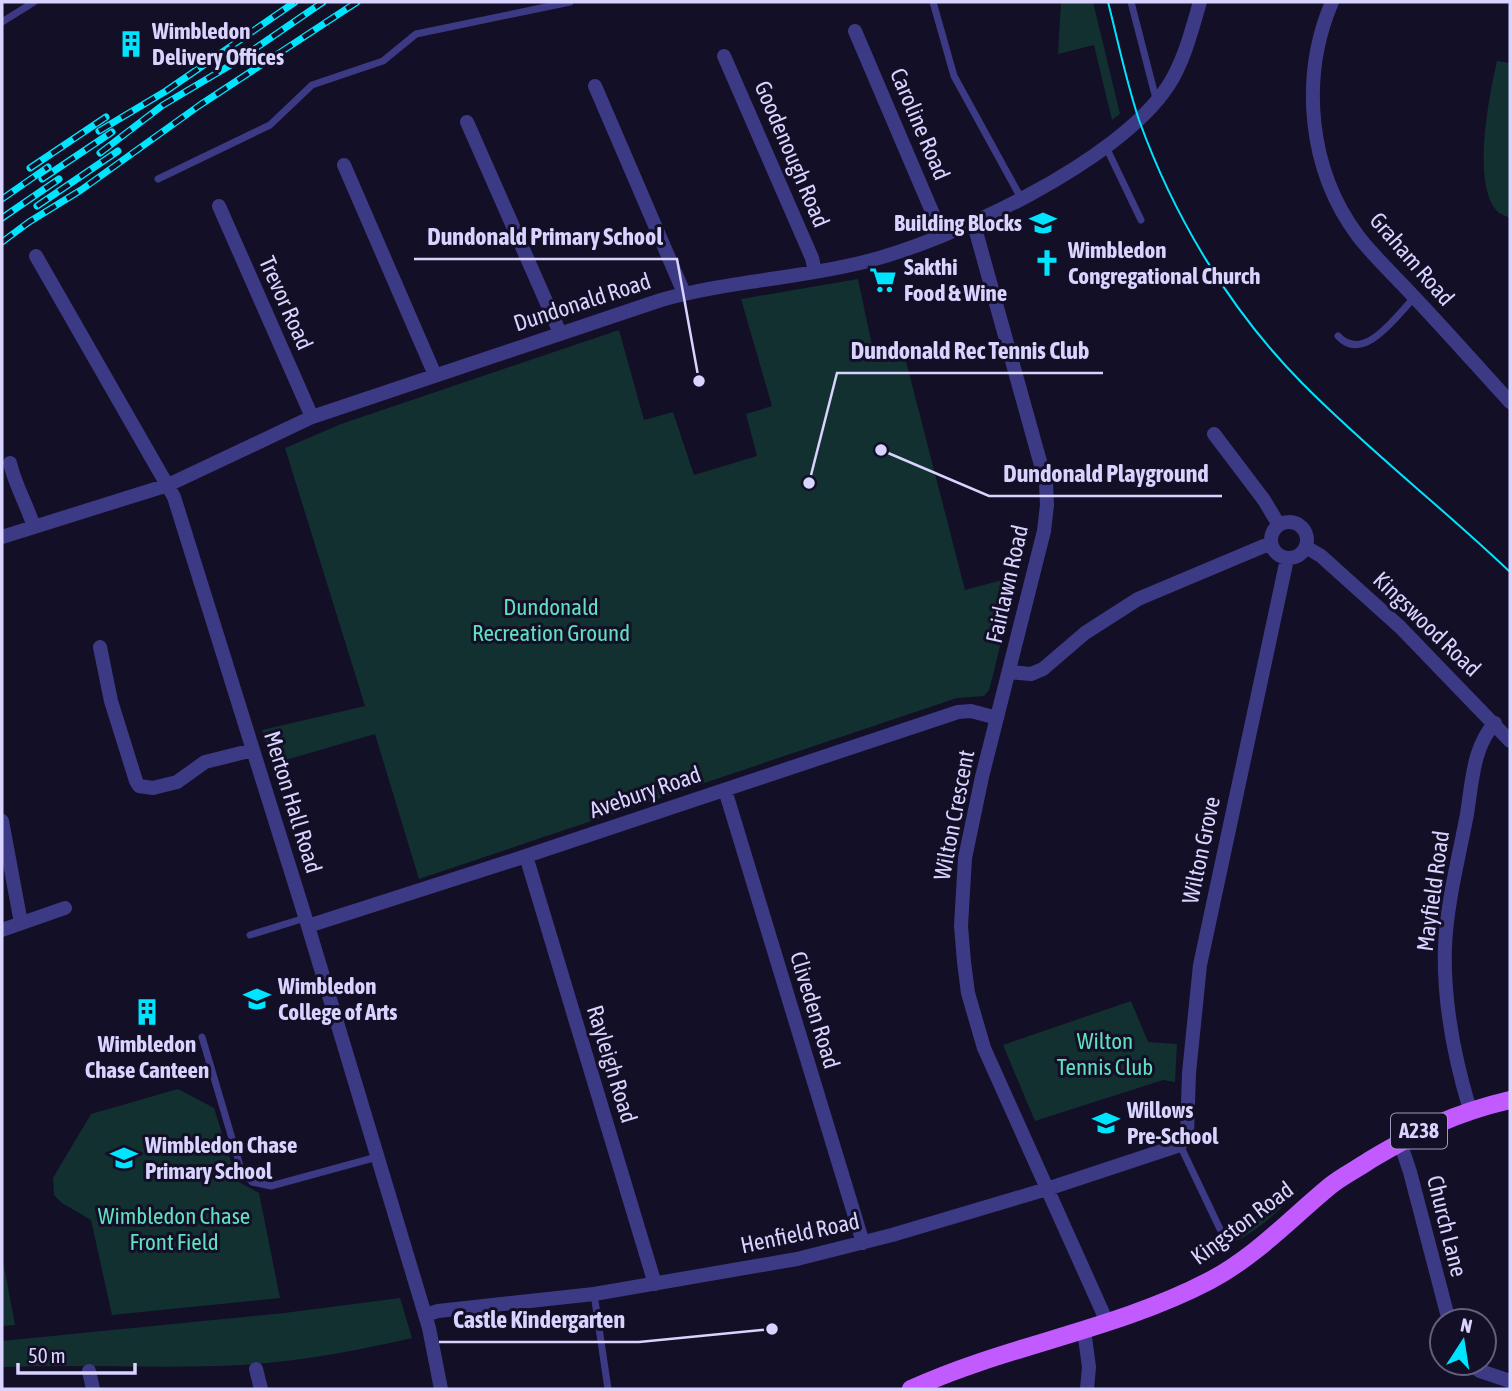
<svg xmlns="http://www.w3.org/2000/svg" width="1512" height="1391" viewBox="0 0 1512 1391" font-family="'Asap Condensed',sans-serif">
  <rect width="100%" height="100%" fill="#130f26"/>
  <path fill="#12302f" d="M1061,2H1093L1120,114L1112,120L1094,45L1058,54Z
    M1497,61L1510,63V218C1506,216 1499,214 1496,210C1472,181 1489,96 1497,61Z
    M858,279L873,350L901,342L965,590L1017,576L993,675L989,690L984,696L957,698L419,879L375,734L272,764L262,730L365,706L285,448L341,424L619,330L644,420L673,412L694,475L757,456L746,414L772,406L741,299Z
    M1131,1001L1148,1042L1177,1044L1175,1082L1163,1080L1035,1121L1003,1045Z
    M178,1089L214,1108L237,1181L259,1193L280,1298L112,1315L91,1220L62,1203L54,1195L53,1178L91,1114Z
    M1298,1189C1292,1201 1251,1236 1235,1241L1236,1229Z
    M2,1260L3,1261L15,1325L2,1326Z
    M400,1298L412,1338C356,1351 301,1361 243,1365C163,1369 82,1364 2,1367V1341L284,1313Z"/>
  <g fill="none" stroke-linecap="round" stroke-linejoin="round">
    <path stroke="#3d3a85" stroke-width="7" d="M933,2L954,76L1021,198
      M1131,2L1156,99
      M2,22L34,2
      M1106,147L1141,220
      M158,179L270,125L312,85L383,61L416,34L570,2
      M1338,336C1364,364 1396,316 1414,298
      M250,935L305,918
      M202,1037L241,1169L252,1182L271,1186L377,1157
      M1180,1145L1220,1229
      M594,1294L608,1389"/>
    <path stroke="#3d3a85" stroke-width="14" d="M1332,2C1300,77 1308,169 1358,236C1375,258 1397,278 1416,299C1448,333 1479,368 1510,402
      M855,31L942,235
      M724,56L812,258L815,272
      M595,86L684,293
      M467,122L560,333
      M344,165L435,375
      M219,206L312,417
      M973,221L1046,483L1047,505L1044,531L982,777L965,858L961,926L964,962L968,993L984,1048L1107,1322
      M36,256L174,497L308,926L429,1328L441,1389
      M1214,434L1264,500L1279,525
      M10,463C15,485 27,505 34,527
      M1271 540a18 18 0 1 1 36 0a18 18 0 1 1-36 0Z
      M2,537L168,485L312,417L661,300C727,281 797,279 864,262C952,240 1118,162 1168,86C1184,62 1192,29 1200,2
      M1306,547L1321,556L1400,627L1510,741
      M100,647L111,701L136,781L139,786L153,788L177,782L205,762L253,750
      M1009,672L1031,674L1043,669L1085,633L1138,599L1271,543
      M725,790L863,1243
      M2,821L21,923
      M526,856L655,1284
      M308,926L526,856L958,712L971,711L997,718
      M2,930L65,908
      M1470,1110C1454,1057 1443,1002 1445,946C1447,902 1459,857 1467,814C1472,783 1473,746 1495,723
      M1400,1142L1410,1172L1449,1321
      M425,1315L438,1311L594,1294L797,1259L892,1235L1047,1189L1180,1145L1187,1135L1189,1073L1200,965L1287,559
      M1084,1330L1089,1367L1087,1389
      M1469,1363L1480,1371L1510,1381
      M256,1369L261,1389
      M89,1371L93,1389"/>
    <path stroke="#c25bff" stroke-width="18" d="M911,1389C1007,1345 1115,1330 1209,1281C1255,1257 1290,1219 1330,1186C1342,1176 1357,1169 1370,1160C1419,1131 1454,1113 1510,1100"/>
    <path stroke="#00e5ff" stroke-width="2" d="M1108,2C1118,41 1126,81 1139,120C1174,217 1229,309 1302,383C1368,450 1442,507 1510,572"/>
    <defs>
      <path id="rail" d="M99,131L166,91L295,2
        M100,153L163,105L234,63L323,2
        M30,168L106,117
        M42,179L112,132
        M2,199L48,167
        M37,206L118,151
        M2,218L59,179
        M2,242L29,222L81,190L200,105L357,2"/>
    </defs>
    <use href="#rail" stroke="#00e5ff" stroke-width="7"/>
    <use href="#rail" stroke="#130f26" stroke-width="4.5" stroke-dasharray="13" stroke-linecap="butt"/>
  </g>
  <defs>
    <symbol id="building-bare" viewBox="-9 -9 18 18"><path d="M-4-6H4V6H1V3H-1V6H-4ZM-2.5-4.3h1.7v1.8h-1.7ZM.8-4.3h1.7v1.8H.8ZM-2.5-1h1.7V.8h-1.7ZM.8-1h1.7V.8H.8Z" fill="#00e5ff" stroke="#130f26" stroke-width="2.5" paint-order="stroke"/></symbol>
    <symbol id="school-bare" viewBox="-9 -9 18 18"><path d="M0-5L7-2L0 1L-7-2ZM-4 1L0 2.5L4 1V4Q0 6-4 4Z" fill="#00e5ff" stroke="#130f26" stroke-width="2.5" paint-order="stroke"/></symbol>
    <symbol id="church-bare" viewBox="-9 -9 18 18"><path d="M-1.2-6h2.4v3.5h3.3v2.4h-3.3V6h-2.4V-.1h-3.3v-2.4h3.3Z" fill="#00e5ff" stroke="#130f26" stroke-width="2.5" paint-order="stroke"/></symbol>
    <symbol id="supermarket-bare" viewBox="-9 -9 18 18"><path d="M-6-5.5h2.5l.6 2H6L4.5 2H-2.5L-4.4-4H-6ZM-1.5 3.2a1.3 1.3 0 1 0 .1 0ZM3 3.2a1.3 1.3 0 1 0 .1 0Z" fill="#00e5ff" stroke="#130f26" stroke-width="2.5" paint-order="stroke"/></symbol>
    <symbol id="university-bare" viewBox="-9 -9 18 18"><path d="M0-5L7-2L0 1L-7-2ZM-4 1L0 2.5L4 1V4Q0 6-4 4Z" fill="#00e5ff" stroke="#130f26" stroke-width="2.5" paint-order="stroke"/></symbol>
  </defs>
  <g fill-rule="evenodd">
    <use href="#building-bare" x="112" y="25" width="38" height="38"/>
    <use href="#school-bare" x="1024" y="204" width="38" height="38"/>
    <use href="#church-bare" x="1028" y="244" width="38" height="38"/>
    <use href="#supermarket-bare" x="864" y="261" width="38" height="38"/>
    <use href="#university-bare" x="238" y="980" width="38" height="38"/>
    <use href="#building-bare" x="128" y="993" width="38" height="38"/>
    <use href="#school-bare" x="1087" y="1104" width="38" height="38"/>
    <use href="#school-bare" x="105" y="1139" width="38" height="38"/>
  </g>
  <g text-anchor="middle" stroke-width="6" stroke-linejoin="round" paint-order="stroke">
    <rect fill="#130f26" stroke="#9e99be" stroke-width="2" x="1391" y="1113.5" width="56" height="35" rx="5"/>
    <g font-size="21" font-weight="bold" fill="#d9d4ff">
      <text x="1419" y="1138">A238</text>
    </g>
    <g font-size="23" font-weight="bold" fill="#d9d4ff" stroke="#130f26" text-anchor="start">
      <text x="152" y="39">Wimbledon<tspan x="152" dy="26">Delivery Offices</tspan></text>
      <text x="1022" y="231" text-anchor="end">Building Blocks</text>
      <text x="1068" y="258">Wimbledon<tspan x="1068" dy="26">Congregational Church</tspan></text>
      <text x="904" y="275">Sakthi<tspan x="904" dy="26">Food &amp; Wine</tspan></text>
      <text x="278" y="994">Wimbledon<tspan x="278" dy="26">College of Arts</tspan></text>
      <text x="147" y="1052" text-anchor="middle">Wimbledon<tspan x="147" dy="26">Chase Canteen</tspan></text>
      <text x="1127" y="1118">Willows<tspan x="1127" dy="26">Pre-School</tspan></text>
      <text x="145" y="1153">Wimbledon Chase<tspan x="145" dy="26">Primary School</tspan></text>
    </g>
    <g font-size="23" fill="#d9d4ff" stroke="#130f26">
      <text transform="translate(920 124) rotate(67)" y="8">Caroline Road</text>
      <text transform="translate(792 154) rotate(67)" y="8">Goodenough Road</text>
      <text transform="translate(1412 259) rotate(49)" y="8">Graham Road</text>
      <text transform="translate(582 302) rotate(-18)" y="8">Dundonald Road</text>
      <text transform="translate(286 303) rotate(66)" y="8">Trevor Road</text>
      <text transform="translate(1007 584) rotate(-77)" y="8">Fairlawn Road</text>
      <text transform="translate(1427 624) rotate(44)" y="8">Kingswood Road</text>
      <text transform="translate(645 792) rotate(-19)" y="8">Avebury Road</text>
      <text transform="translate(293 802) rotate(73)" y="8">Merton Hall Road</text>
      <text transform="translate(954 815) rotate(-79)" y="8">Wilton Crescent</text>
      <text transform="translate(1201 850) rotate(-78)" y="8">Wilton Grove</text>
      <text transform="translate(1433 891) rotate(-82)" y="8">Mayfield Road</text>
      <text transform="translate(815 1010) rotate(73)" y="8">Cliveden Road</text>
      <text transform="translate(612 1064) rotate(73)" y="8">Rayleigh Road</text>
      <text transform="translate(1242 1223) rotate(-37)" y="8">Kingston Road</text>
      <text transform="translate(1447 1226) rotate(76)" y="8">Church Lane</text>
      <text transform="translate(800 1233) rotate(-12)" y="8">Henfield Road</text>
    </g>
    <g font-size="23" fill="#5fe0c0" stroke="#130f26">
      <text x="551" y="615">Dundonald<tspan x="551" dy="26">Recreation Ground</tspan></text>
      <text x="1105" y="1049">Wilton<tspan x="1105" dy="26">Tennis Club</tspan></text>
      <text x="174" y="1224">Wimbledon Chase<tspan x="174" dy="26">Front Field</tspan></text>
    </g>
  </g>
  <path fill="none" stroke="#d9d4ff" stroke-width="2.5" d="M699 381L677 259H414M809 483L837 373H1103M881 450L989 496H1222M772 1329L639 1342H439"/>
  <g fill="#d9d4ff" stroke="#130f26" stroke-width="2.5">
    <circle cx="699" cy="381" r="7"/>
    <circle cx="809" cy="483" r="7"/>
    <circle cx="881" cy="450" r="7"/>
    <circle cx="772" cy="1329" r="7"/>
  </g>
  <g font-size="24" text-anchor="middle" font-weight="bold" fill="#d9d4ff" stroke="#130f26" stroke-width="6" stroke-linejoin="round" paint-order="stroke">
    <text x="545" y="245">Dundonald Primary School</text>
    <text x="970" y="359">Dundonald Rec Tennis Club</text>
    <text x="1106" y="482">Dundonald Playground</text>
    <text x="539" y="1328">Castle Kindergarten</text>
  </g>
  <rect width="1512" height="1391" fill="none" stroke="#d9d4ff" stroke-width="7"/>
  <g transform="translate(1463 1342) rotate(12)"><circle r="33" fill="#130f26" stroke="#625e7d" stroke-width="2"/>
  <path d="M0-5L12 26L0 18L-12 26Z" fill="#00e5ff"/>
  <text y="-10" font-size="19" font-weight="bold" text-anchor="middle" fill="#d9d4ff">N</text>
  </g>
  <path d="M18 1363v10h117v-10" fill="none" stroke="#d9d4ff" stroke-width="3.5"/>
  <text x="28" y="1363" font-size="21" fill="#d9d4ff" stroke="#130f26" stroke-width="5" paint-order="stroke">50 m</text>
</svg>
